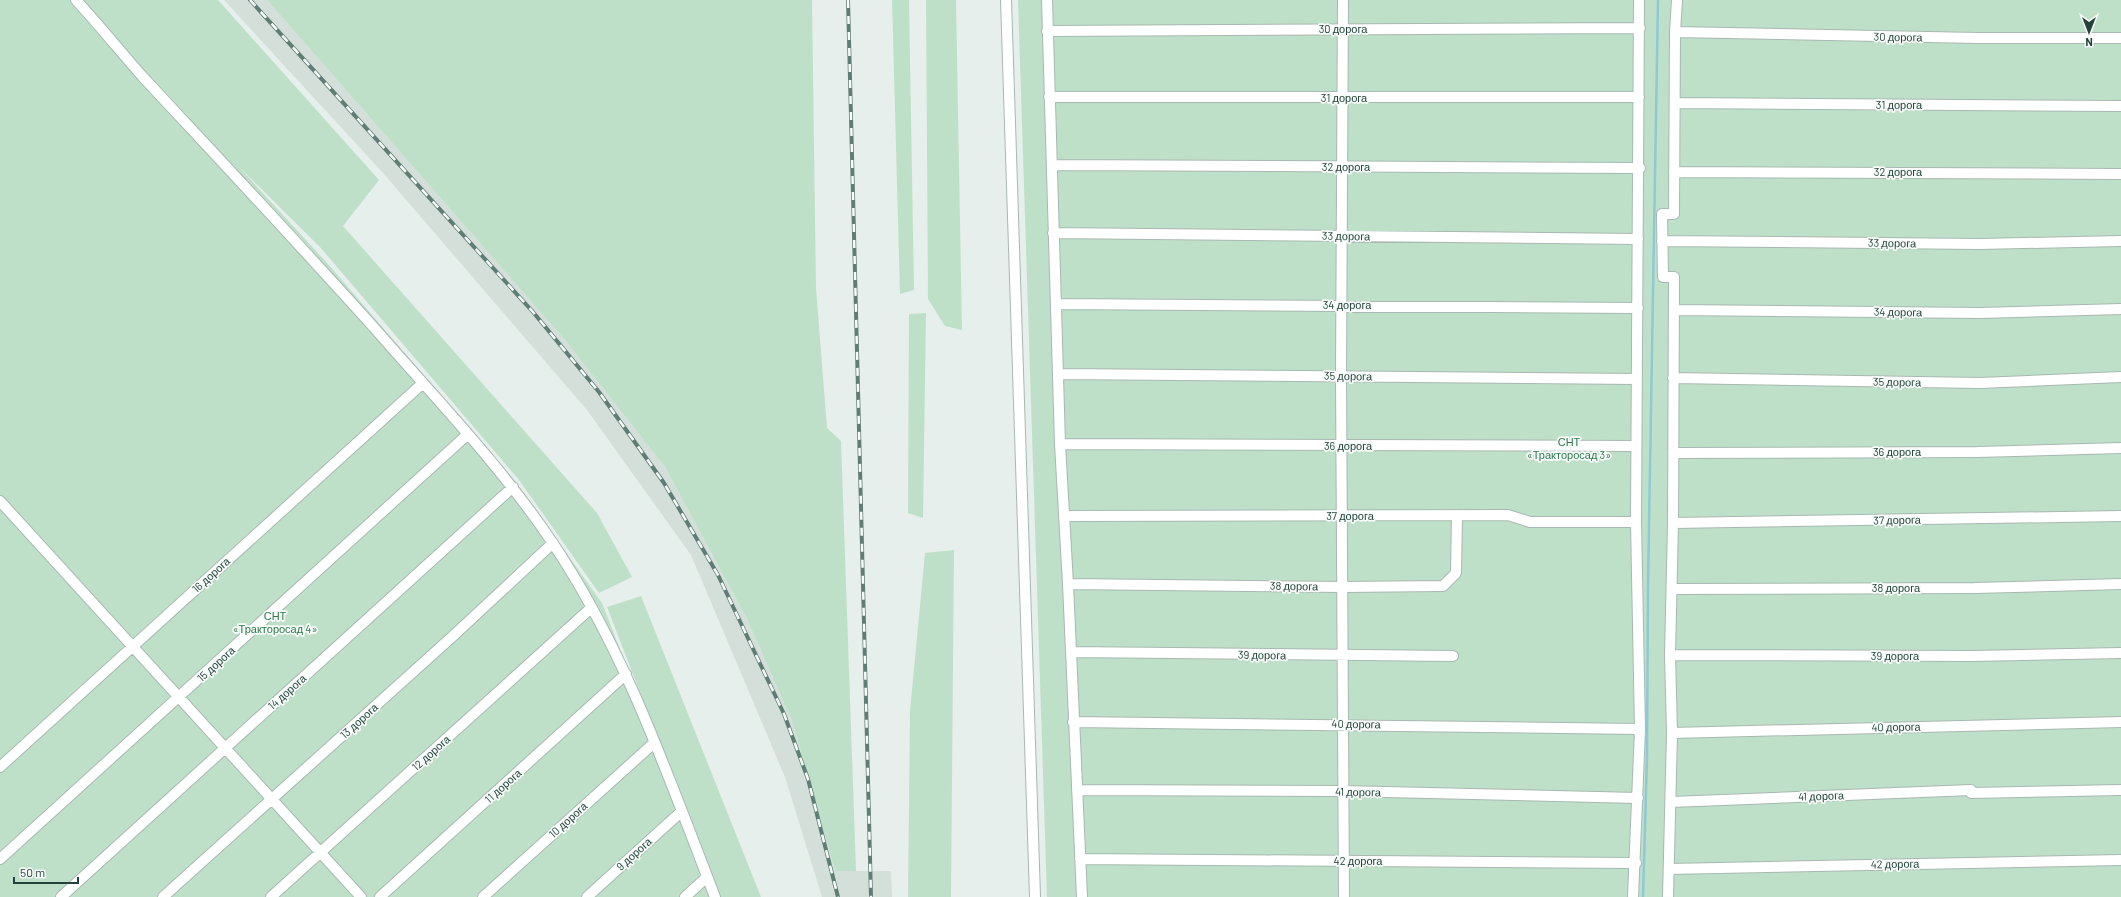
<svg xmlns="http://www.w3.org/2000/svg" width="2121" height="897" viewBox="0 0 2121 897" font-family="Barlow,sans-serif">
  <rect width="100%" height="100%" fill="#e6efeb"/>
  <path fill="#d4dfda" d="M224,0H267L565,340L665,467L747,619L792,721L835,871H891L892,897H822L785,777L691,555L587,410L383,173Z"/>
  <path fill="#bfe0c8" d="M0,0H218L379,180L343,226L597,513L632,577L599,593L519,480L320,247L238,166L328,264L515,481L602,603L717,897H0Z
    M267,0H812L816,288L827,428L841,441L856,871H835L792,721L747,619L665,467L565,340Z
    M892,0H909L914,290L900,294Z
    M926,0H956L962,330L945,326L928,299Z
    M1018,0H2121V897H1047Z
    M926,313L923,518L908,513L909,314Z
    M954,550L951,897H908L910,711L925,553Z
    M641,596L761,897H719L607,607Z"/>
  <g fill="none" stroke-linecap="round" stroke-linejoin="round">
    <path stroke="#8ec9d4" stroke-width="2.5" d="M1643,897L1647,757L1648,585L1658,0"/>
    <defs>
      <path id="minor" d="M76,0C99,25 120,51 142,76C221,161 300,245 377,331C437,400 501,466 552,542C625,650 668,776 715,897
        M1006,0L1035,897
        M1047,0L1060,444L1068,584L1082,897
        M1343,0L1341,375L1344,897
        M1047,31L1640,28
        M1675,32L1978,38H2121
        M1049,97H1639
        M1676,103L2121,106
        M1052,165L1640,168
        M1674,172L2121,174
        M1053,233L1638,239
        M1662,241L1980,244L2121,241
        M1056,304L1638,308
        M1674,310L1980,313L2121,309
        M1059,374L1637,379
        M1673,378L1980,383L2121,377
        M1060,444L1636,446
        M1673,453L1977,452L2121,448
        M0,501L361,897
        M1064,516L1508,515L1530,522H1636
        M1673,523L2121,516
        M1068,584L1343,587L1443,586L1456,573L1457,515
        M1672,589L1975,588L2121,584
        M1071,652L1453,656
        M1670,655L1973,656L2121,653
        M1073,722L1640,729
        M1672,733L2121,722
        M0,767L423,383
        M1077,790L1342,791L1638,798
        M1971,793L2121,790
        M1671,802L1971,790
        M0,859L467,435
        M1080,859L1636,863
        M1669,869L2121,860
        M61,897L513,487
        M163,897L453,636L553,543
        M271,897L591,608
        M380,897L626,674
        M483,897L654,743
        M587,897L682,811
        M685,897L707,877
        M1633,897L1640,729L1636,522L1639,0
        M1668,897L1672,733L1670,655L1673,523L1674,277H1663L1662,214H1674L1675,32L1677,0"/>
    </defs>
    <use href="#minor" stroke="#a8b8b2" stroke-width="12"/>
    <use href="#minor" stroke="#fff" stroke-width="10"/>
    <defs>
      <path id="rail" d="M250,0L533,312L599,392L664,483L718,575L784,714L808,779L838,897
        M848,0L871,897"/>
    </defs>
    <use href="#rail" stroke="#5f7d75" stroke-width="4"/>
    <use href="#rail" stroke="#f7fbf9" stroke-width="2.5" stroke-dasharray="8" stroke-linecap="butt"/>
  </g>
  <g text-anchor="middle" stroke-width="3.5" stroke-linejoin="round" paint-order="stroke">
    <g font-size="11" fill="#24423a" stroke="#f7fbf9">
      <text x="1343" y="33">30 дорога</text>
      <text transform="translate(1898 37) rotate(1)" y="4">30 дорога</text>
      <text x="1344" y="102">31 дорога</text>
      <text x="1899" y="109">31 дорога</text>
      <text x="1346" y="171">32 дорога</text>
      <text x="1898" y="176">32 дорога</text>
      <text transform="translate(1346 236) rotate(1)" y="4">33 дорога</text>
      <text transform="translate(1892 243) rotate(1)" y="4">33 дорога</text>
      <text x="1347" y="309">34 дорога</text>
      <text transform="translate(1898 312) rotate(1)" y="4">34 дорога</text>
      <text transform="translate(1348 376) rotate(1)" y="4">35 дорога</text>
      <text transform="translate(1897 382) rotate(1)" y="4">35 дорога</text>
      <text x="1348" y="450">36 дорога</text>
      <text x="1897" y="456">36 дорога</text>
      <text x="1350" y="520">37 дорога</text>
      <text transform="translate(1897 520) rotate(-1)" y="4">37 дорога</text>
      <text transform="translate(211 575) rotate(-42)" y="4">16 дорога</text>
      <text transform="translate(1294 586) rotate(1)" y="4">38 дорога</text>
      <text x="1896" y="592">38 дорога</text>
      <text transform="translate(1262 655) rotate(1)" y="4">39 дорога</text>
      <text x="1895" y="660">39 дорога</text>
      <text transform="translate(216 664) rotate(-42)" y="4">15 дорога</text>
      <text transform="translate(287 692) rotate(-42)" y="4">14 дорога</text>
      <text transform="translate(359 721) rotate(-42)" y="4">13 дорога</text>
      <text transform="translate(1356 724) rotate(1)" y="4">40 дорога</text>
      <text transform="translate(1896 727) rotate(-1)" y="4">40 дорога</text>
      <text transform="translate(431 753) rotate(-42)" y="4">12 дорога</text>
      <text transform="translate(503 786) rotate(-42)" y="4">11 дорога</text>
      <text transform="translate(1358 792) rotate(1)" y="4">41 дорога</text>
      <text transform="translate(1821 796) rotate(-2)" y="4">41 дорога</text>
      <text transform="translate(568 820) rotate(-42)" y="4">10 дорога</text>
      <text transform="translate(634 854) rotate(-42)" y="4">9 дорога</text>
      <text x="1358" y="865">42 дорога</text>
      <text transform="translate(1895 864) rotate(-1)" y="4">42 дорога</text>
    </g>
    <g font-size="11" fill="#2d7a4b" stroke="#f7fbf9">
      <text x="1569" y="446">СНТ<tspan x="1569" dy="13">«Тракторосад 3»</tspan></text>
      <text x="275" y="620">СНТ<tspan x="275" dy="13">«Тракторосад 4»</tspan></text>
    </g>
  </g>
  <g transform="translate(2089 32) rotate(180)" stroke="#f7fbf9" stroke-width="3" paint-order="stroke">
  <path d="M0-3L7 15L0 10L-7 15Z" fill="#24423a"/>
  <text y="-6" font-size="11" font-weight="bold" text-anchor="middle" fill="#24423a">N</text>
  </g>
  <path d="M14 877v6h64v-6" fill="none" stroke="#24423a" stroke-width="2"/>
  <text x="20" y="877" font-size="12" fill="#24423a" stroke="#f7fbf9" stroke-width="3" paint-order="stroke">50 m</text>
</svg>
